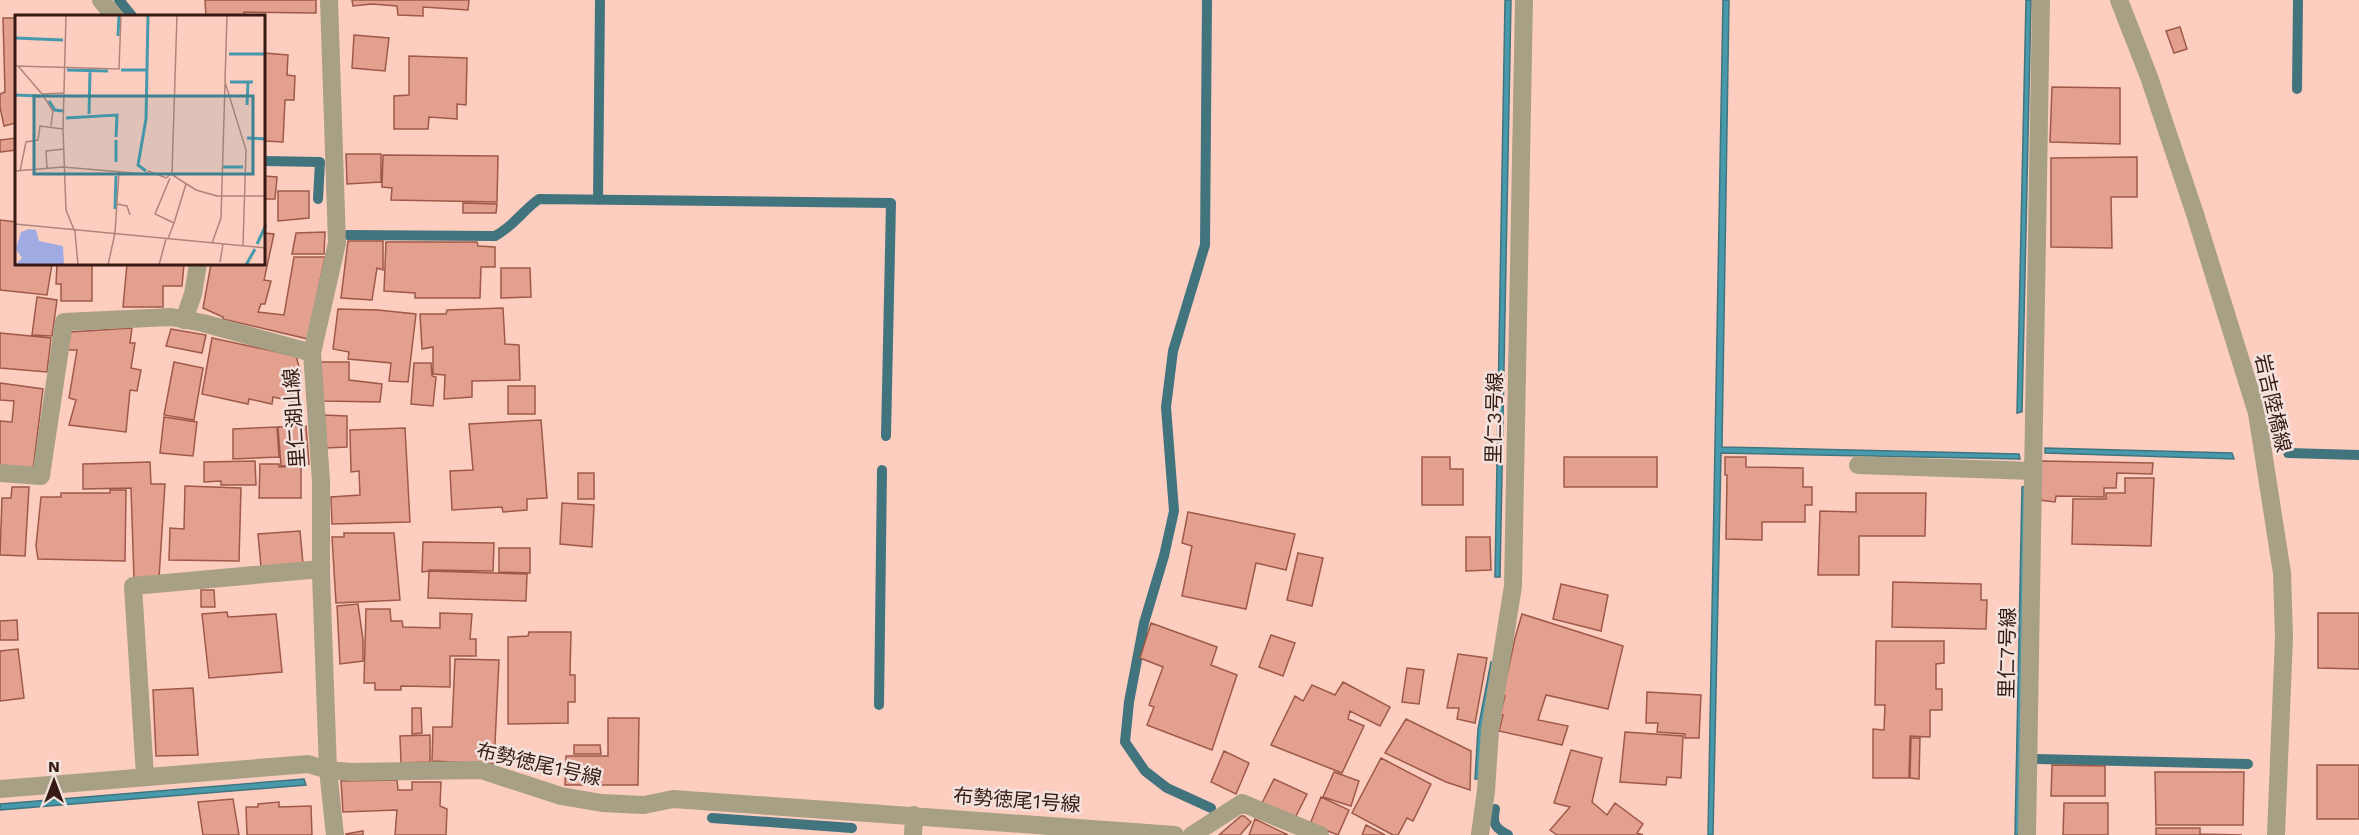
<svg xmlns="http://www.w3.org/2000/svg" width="2359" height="835" viewBox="0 0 2359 835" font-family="'Work Sans','Noto Sans JP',sans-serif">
  <rect width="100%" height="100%" fill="#fdcdc0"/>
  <path fill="#469aac" stroke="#42747e" stroke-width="1.5" d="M1505,0H1511L1500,577H1495Z
    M1723,0H1729L1722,447L2019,454L2020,459L1721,453L1713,835H1708Z
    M2026,0H2031L2022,412L2017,413Z
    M2045,448L2232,453L2234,459L2045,453Z
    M2028,486L2020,835H2015L2022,487Z
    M1491,662L1496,663L1481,779H1475L1478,729Z
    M304,779L306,785L0,810V804Z"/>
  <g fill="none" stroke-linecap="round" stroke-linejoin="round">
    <path stroke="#42747e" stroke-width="10" d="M119,0L132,16
      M1207,0L1205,245L1173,351L1166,407L1174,511L1164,556L1144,623L1129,702L1125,742L1145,771L1167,788L1211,808
      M2297,89L2298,0
      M264,161L320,162L318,199
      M598,200L600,0
      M348,235L495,236C514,226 521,212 539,199L891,203L886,436
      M2288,453L2359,455
      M879,705L882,470
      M2036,759L2248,764
      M1495,809C1492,824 1495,828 1508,835
      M712,818L852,828"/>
  </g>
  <path fill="#e3a08f" stroke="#9f5948" stroke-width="1.5" d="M205,0H316V13L244,12V16H206Z
    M352,0H469L468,10L423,7V16L398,15L397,6L372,4L353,6Z
    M3,18H16V123L4,126L0,107V94L5,92Z
    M2180,27L2187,49L2174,53L2166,31Z
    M354,35L389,38L385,71L352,68Z
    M264,53L288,55L287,75L295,76L294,100H285L283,142L264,141Z
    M409,56L467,58L466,105L457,104V119L429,117L428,129H394V96L409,95Z
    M2052,87L2120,88V144L2050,142Z
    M16,138V150L0,152V140Z
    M346,154H381V182L347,184Z
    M383,155L498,156L497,202L391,200L392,188L382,187Z
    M2137,157V197H2111L2112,248L2051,247V158Z
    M264,176L277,177L275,199H264Z
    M278,191H309V218L278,221Z
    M463,203L497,204L496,213H463Z
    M0,220L16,222V264H52L47,295L0,290Z
    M325,232L324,254H292L296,233Z
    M264,233L274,234L264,280L271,281L265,304H261L258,312L284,315L294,257H325L308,339L223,319V317L203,308L211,264H264Z
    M348,241H383V270L377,268L372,300L341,298Z
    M386,242H477L478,246L495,247V267H481L480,298H415V293L384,291Z
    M57,264H92V301H61V284H56Z
    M127,264H184L182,286H163V307H123Z
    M501,268H530L531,297L501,298Z
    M37,297L57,300L52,336L32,335Z
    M503,308L505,344L519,345L520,380L472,381V397L444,399L445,375L433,374V347L422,349L420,314H446L447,310Z
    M338,309L378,310L416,314L408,382L389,381L391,363L348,359L349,352L333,349Z
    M132,328L130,343H135L131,368L141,370L137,391L130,390L126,432L69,425L76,400L69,398L77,350H67L70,332Z
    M171,329L206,335L202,353L166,346Z
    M0,333L51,338L47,372L0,368Z
    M212,338L296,356L301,374L295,402L273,397L272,404L249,399L248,404L202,394Z
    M174,362L203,368L194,420L164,415Z
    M321,362H349V380L382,384L380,402L322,401Z
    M414,363H431L432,376L436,377L433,406L411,404Z
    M0,383L43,389L33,470L0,466V421L12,422L14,401L0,400Z
    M508,386H535V414H508Z
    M323,415L347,416V447L325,448Z
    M164,417L197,422L193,456L160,453Z
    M541,420L547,498L527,499V510L503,512L502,507L452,510L450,471L473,470L469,424Z
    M306,426L309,464L281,466L278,427Z
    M277,427L279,457L233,459V429Z
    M405,428L410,522L332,524L331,497L360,495L359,471L351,472L350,430Z
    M1422,457H1450V469H1463V505H1422Z
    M1564,457H1657V487H1564Z
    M1725,457H1746V467L1803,468V487H1812V505H1805V522H1762V540L1726,539L1727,475H1725Z
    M255,461L256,485H221V481L204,482V462Z
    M2040,461L2153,463L2152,474L2117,473L2116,488H2104V497L2056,496L2055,502L2039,500Z
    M150,462L151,484H165L159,578L134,579L131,488L83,489V464Z
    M260,464H279V467L301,466V498H259Z
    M578,473H594V499H578Z
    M2125,478H2154L2151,546L2072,544L2073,499H2106V493H2125Z
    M185,486L241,488L239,561L169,560L170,528L184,529Z
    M12,487H29L25,556L0,555L2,498H11Z
    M110,490H126L125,561L38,559L36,546L41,497H61V493H110Z
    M1856,493H1926L1925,536H1859V575H1818L1820,511L1856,512Z
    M562,503L594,505L592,547L560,544Z
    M1188,512L1295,534L1286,570L1256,563L1246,609L1182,596L1192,546L1182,543Z
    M300,531L303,564L261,567L258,534Z
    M344,533H394L400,600L336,603L332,537H344Z
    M1466,537H1490L1491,570L1466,571Z
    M423,542L494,543L493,571L429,570V571L422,572Z
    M499,548H530V573L499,572Z
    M1298,553L1323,558L1312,606L1287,600Z
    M429,571L527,574L526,601L428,598Z
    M1893,582L1981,584V600H1987L1986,629L1892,627Z
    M1561,584L1608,595L1601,631L1553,619Z
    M201,590H214L215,607H201Z
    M358,604L363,640V661L340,664L337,606Z
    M366,609H390L391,621H402L403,627L440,628V613L472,614L470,639H476V656H450V687L401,686V690H375V683H364Z
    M227,612L228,617L276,614L282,672L209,678L202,614Z
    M2318,613H2359V669L2318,668Z
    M1522,614L1623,646L1608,709L1546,695L1538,720L1568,726L1562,745L1499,731L1503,715H1500L1505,696L1503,694L1515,638Z
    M17,620L18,640H0V621Z
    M1151,623L1217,647L1211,665L1237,675L1212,750L1147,725L1154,707L1149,705L1163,667L1140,658Z
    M529,632H571L570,675H575V702H568V723L508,724V637L528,636Z
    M1271,635L1295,643L1283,676L1259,667Z
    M1876,641H1944V663L1936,664V689H1942V710H1930V737L1910,736L1909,778H1873V729L1884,730L1885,705H1875Z
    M18,649L24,698L0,701V651Z
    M1458,654L1487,658L1475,723L1457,719L1459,708H1447Z
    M455,659L499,660L494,764L432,761L433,727H452Z
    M1407,668L1424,670L1419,704L1402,702Z
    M1343,682L1390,707L1380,726L1350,711L1348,719L1364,726L1342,773L1271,745L1295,696L1303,701L1312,685L1335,695Z
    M193,688L198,755L156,756L153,690Z
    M1647,692L1701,695L1699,738H1685V734L1657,732L1658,723H1646Z
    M412,708H421L422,733L412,734Z
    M608,718H639L638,785H565L566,756H608Z
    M1406,719L1471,751L1470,790L1446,782L1385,753Z
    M1625,732L1683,736L1681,778L1667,777L1666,785L1620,782Z
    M430,735V762L401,763L400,736Z
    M1911,738H1920L1919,779L1910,778Z
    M574,745H600L601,754H574Z
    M1571,750L1602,758L1592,802L1607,815L1615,803L1643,824L1637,833L1643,835H1557L1550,830L1570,807L1554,803Z
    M1224,751L1249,763L1236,794L1211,782Z
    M1381,758L1431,784L1413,821L1407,818L1398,835H1393L1352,813Z
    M2052,765L2105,766V796H2051Z
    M2317,765H2359V819H2317Z
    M1334,772L1359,781L1351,806L1323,797Z
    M2155,772H2244L2243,825H2156Z
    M1274,779L1307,794L1295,818L1261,805Z
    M397,780L398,790H412V782H441L440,806L447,809L446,835H395L397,810L343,812L341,781Z
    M1321,797L1349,810L1338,835L1310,824Z
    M233,799L239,835H203L198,802Z
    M279,802V807L311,806L312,835H247L246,807H258V804Z
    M2064,803H2108V835H2063Z
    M1241,816H1244L1251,822L1240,835H1219Z
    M1255,819L1288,835H1249Z
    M1366,825L1385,835H1362Z
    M2156,828H2200V834L2242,835H2156Z
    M363,831V835H346V834Z"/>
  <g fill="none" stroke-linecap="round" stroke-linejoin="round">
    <path stroke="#a7a085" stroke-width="18" d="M101,0L114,16
      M329,0L337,243L312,353L321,481V574L328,770L335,835
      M184,320L193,294L198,264
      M1858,465L2033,471
      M0,473L41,476L64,322L171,317L203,323L312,353
      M145,776L133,586L321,569
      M0,789L308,764L328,770L350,772L481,770L561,796L602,803L644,805L673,799L1175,835
      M1480,834L1486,791L1490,730L1513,586L1524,0
      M913,835L914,815
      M1192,835L1242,803L1320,835
      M2027,835L2041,0"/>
    <path stroke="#a7a085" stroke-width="18" d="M2119,0L2149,77L2195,214L2257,413L2282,573L2284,637L2276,835"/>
  </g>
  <g text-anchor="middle" stroke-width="5" stroke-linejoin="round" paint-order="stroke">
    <g font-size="20" fill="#371a13" stroke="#f3e2de">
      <text transform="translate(2273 403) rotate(77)" y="7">岩吉陸橋線</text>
      <text transform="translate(294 418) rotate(-94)" y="7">里仁湖山線</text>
      <text transform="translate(1494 418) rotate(-89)" y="7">里仁3号線</text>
      <text transform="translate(2007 653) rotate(-89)" y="7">里仁7号線</text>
      <text transform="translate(539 764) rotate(13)" y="7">布勢徳尾1号線</text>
      <text transform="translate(1017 800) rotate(4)" y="7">布勢徳尾1号線</text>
    </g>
  </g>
  <g transform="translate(15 15)">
    <rect width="250" height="250" fill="#fdcdc0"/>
    <path d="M14,214L21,215L24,226L48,231L49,250H0L7,243L1,234L6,217Z" fill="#9fabe2"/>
    <path fill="none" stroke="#469aac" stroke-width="3" d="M103,21L104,0M0,23L48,25M214,39H251M52,55L93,56M106,55H131M215,67H238M0,80L25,81M34,86L40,95L48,96M232,90L233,67M74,99L75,56M51,103L102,100L101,122M232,123L251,124M101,147V125M208,152H228M131,156L123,150L131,104L133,0M100,194L101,161M242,229L251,210M231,250L240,234"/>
    <path fill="none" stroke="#ae857b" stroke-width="1.5" d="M51,0L48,114L51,195L60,217L63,250M212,0L210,67L231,135L228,231M0,51L104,54L106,0M3,51L27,79M36,111L38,96L27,79L49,78M32,153L31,136L49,134M0,156L48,152L130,159L134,156L151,163L156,159L181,175L202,181H251M5,156L11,127L23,125L25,111L48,114M157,158L162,0M102,189L112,191L115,200M159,208L171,169M0,209L251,233M153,224L159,208L140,199L155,163M197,228L206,203L210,69M205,247L208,229M93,250L100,218L104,157M144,250L151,224"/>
    <path fill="#3d8190" fill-opacity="0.15" stroke="#3d8190" stroke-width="3" d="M19,81H238V159H19Z"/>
    <rect width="250" height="250" fill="none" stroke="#371a13" stroke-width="3"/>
  </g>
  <g transform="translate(54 781)" stroke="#f3e2de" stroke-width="4.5" paint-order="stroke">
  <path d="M0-4.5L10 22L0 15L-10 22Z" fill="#371a13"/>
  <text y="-9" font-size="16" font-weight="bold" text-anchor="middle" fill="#371a13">N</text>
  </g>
</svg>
